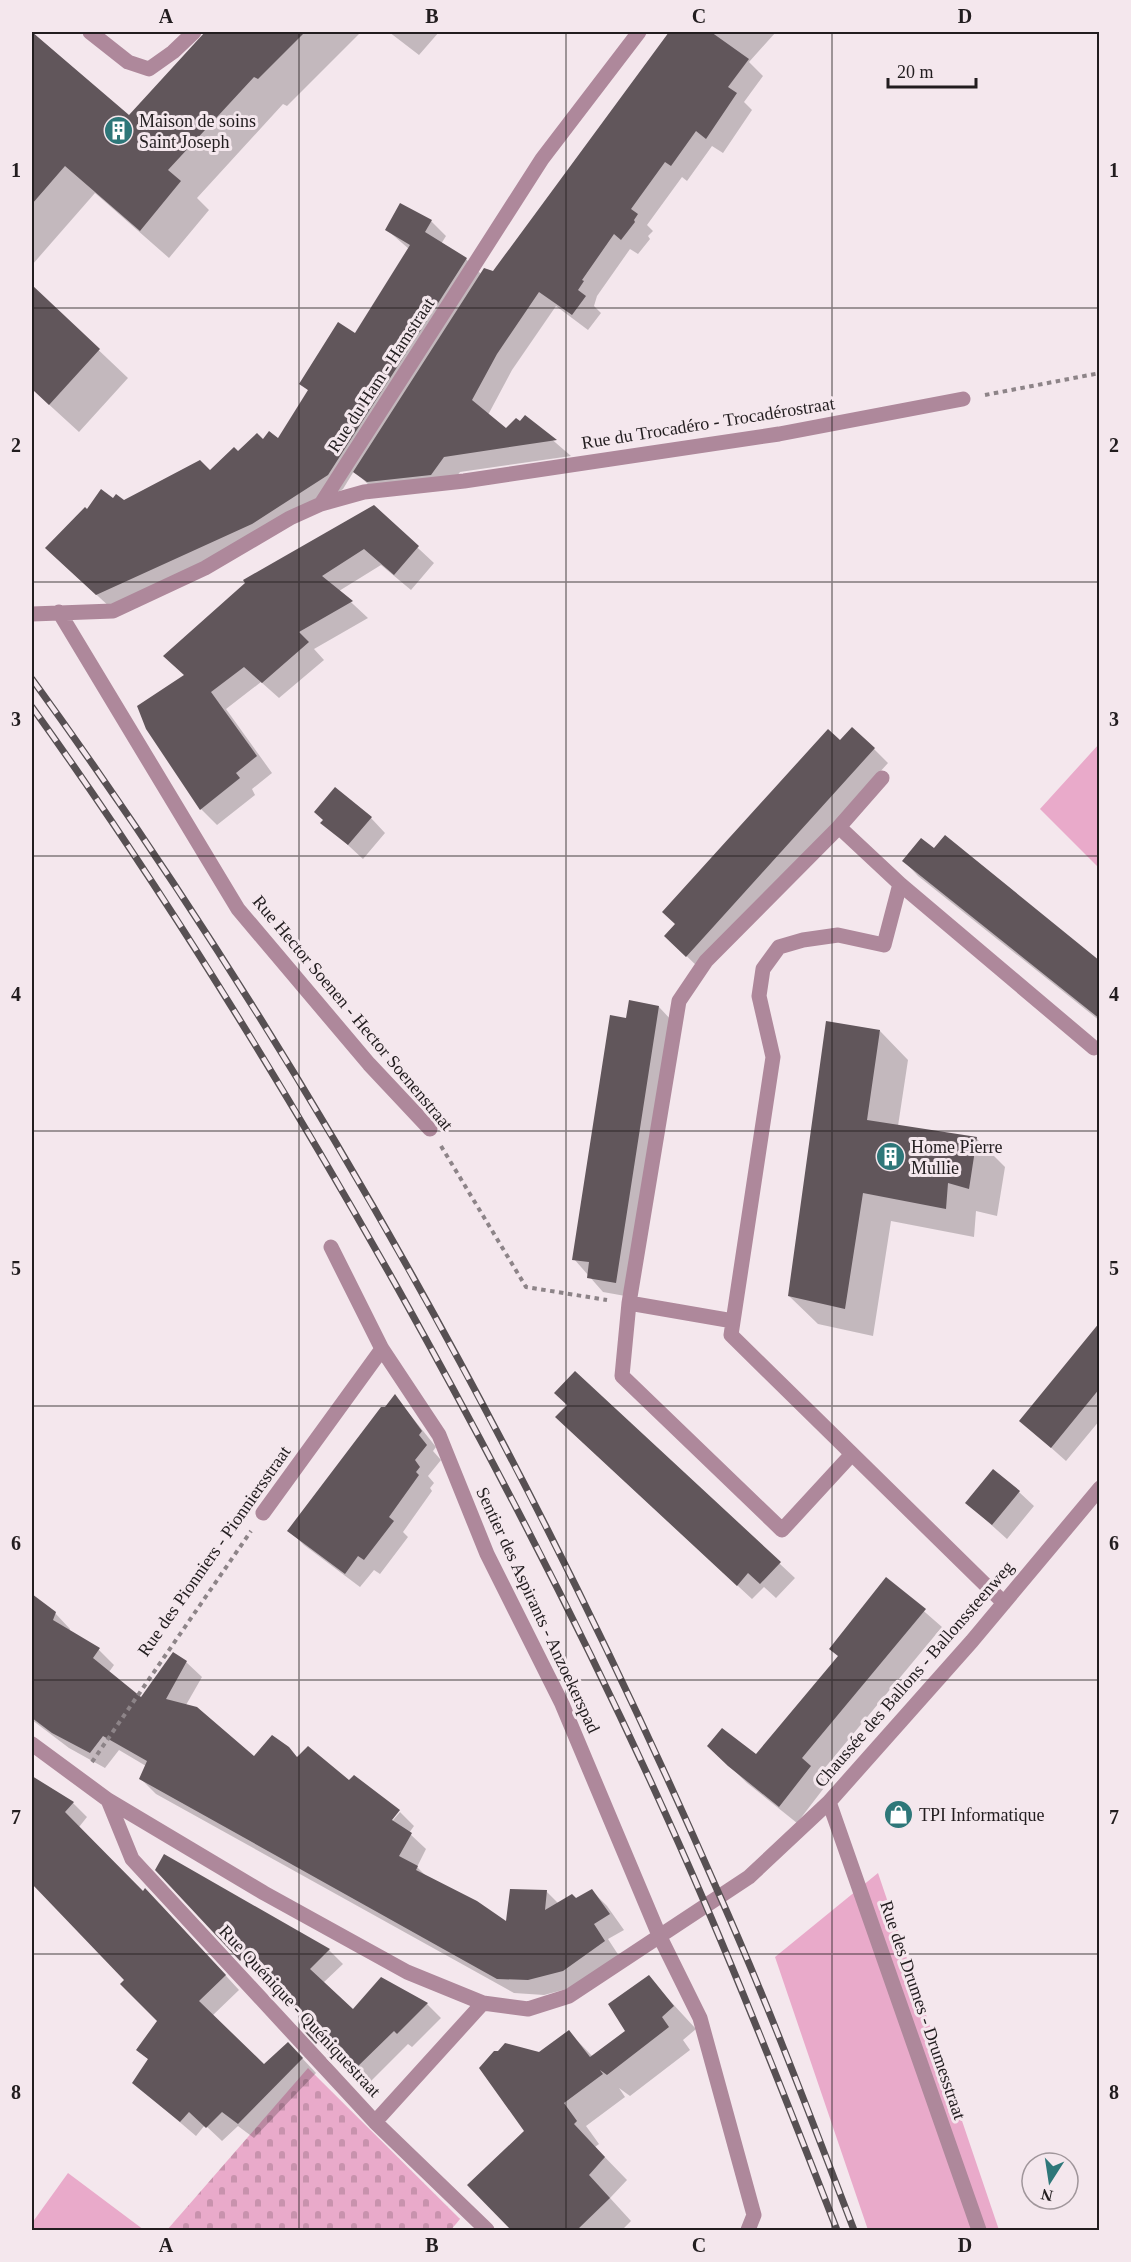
<svg xmlns="http://www.w3.org/2000/svg" width="1131" height="2262" viewBox="0 0 1131 2262" font-family="Georgia,serif">
  <defs>
    <pattern id="cemetery-stones" width="16" height="16" patternUnits="userSpaceOnUse" patternTransform="scale(1.5)"><rect width="16" height="16" fill="#e9aaca"/><path d="M2 7V4a2 2 0 0 1 4 0v3zM10 15v-3a2 2 0 0 1 4 0v3z" fill="#c892ad"/></pattern>
  </defs>
  <rect width="100%" height="100%" fill="#f4e7ed"/>
  <path fill="#e9aaca" d="M1099,744V868L1040,809Z
    M878,1873L999,2230H868L775,1957Z
    M68,2173L144,2230H32V2223Z"/>
  <path fill="url(#cemetery-stones)" d="M308,2068L460,2219L451,2230H167Z"/>
  <path fill="#0003" d="M32,32L129,117L209,32H361L287,106L283,104L197,198L209,210L169,258L95,193L32,265Z
    M389,32H439L419,55Z
    M671,32H776L749,62L763,76L744,102L752,110L723,153L712,146L687,181L682,177L647,225L653,231L648,236L650,239L638,254L630,249L597,296L594,306L601,313L588,330L556,306L512,370L488,415L506,430L526,417L571,456L460,472L447,490L371,487L354,471L343,489L267,538L112,609L62,563L87,511L114,500L124,502L210,472L238,453L264,441L279,440L309,391L301,384L356,335L409,249L387,230L401,205L431,221L446,236L441,244L466,259L481,274L494,273Z
    M32,287L128,378L79,432L32,389Z
    M374,507L434,563L411,590L381,565L339,591L368,618L314,649L324,660L279,698L261,682L226,709L272,773L252,789L255,795L217,825L201,809L148,728L186,676Z
    M840,742L874,749L888,763L701,970L666,936Z
    M371,818L385,833L363,859L323,822Z
    M904,861L1100,961V1021L918,876Z
    M659,1007L673,1022L631,1297L603,1292L574,1259L627,1020Z
    M880,1031L908,1060L898,1126L976,1138L1005,1167L997,1216L976,1211L974,1237L891,1221L873,1336L818,1324L789,1296Z
    M1100,1329V1420L1066,1461L1021,1421Z
    M575,1373L795,1578L776,1598L764,1587L752,1599L572,1432Z
    M395,1396L436,1447L433,1451L441,1460L428,1476L434,1483L430,1488L432,1491L403,1532L408,1537L380,1574L374,1570L360,1587L304,1545L289,1530Z
    M1019,1492L1034,1506L1007,1539L967,1503Z
    M887,1579L942,1627L819,1775L827,1784L797,1823L747,1783L709,1746L756,1756L839,1657Z
    M32,1596L55,1613L70,1629L69,1632L99,1650L114,1665L109,1672L142,1699L186,1662L202,1677L186,1705L254,1758H298L350,1782L397,1810L388,1826L400,1812L414,1826L409,1833L426,1849L417,1867L428,1878L508,1924L546,1891L559,1904L576,1900L591,1890L607,1906L624,1930L608,1939L619,1956L578,1986L544,1995L514,1993L156,1794L141,1779L146,1766L119,1750L105,1768L69,1748L32,1720Z
    M32,1777L73,1803L87,1817L79,1827L144,1893L160,1904L239,1990L212,2016L264,2066L302,2058L316,2073L254,2138L238,2126L222,2141L205,2125L196,2136L134,2083L149,2060L138,2050L159,2021L126,1979L32,1883Z
    M165,1856L329,1950L343,1964L323,1983L353,2011L427,2004L441,2018L412,2047L408,2044L368,2084L336,2052L331,2057L304,2029L310,2023L259,1970L255,1974L241,1960Z
    M648,1977L696,2029L683,2040L690,2050L630,2096L619,2088L625,2097L586,2126L599,2144L595,2147L627,2180L610,2198L631,2221L622,2230H513L469,2185L525,2131L539,2054L569,2032L593,2057L627,2032Z"/>
  <path fill="#61565b" d="M32,32L129,115L205,32H305L258,79L254,77L168,170L181,181L140,231L65,166L32,204Z
    M669,32H711L749,59L728,87L737,93L706,139L696,131L671,166L665,162L631,209L638,214L634,220L635,222L621,240L614,234L582,280L584,281L578,290L586,296L572,315L539,292L497,354L472,400L506,428L516,418L520,421L525,415L557,440L444,457L431,475L367,482L353,472L484,268L493,271Z
    M400,203L432,220L425,232L467,258L328,475L252,524L96,595L45,548L85,507L87,509L101,489L113,498L116,494L124,500L200,460L210,470L234,447L238,451L257,433L263,439L269,431L278,438L308,390L299,384L338,322L355,333L410,245L385,230Z
    M32,285L100,349L49,405L32,389Z
    M374,505L419,546L394,575L364,549L322,576L353,601L299,632L309,642L262,683L244,667L211,692L257,756L236,773L240,778L200,810L146,729L137,706L184,675L163,656L245,583L243,580Z
    M852,727L875,748L686,957L664,936L675,924L662,912L828,729L840,740Z
    M335,787L372,817L348,845L320,823L323,820L314,812Z
    M945,835L1100,961V1019L902,861L921,838L934,848Z
    M629,1000L659,1006L616,1283L587,1278L589,1262L572,1260L610,1015L626,1018Z
    M826,1021L880,1030L867,1120L977,1137L969,1189L948,1183L946,1209L863,1193L845,1309L788,1296Z
    M1100,1322V1388L1051,1448L1019,1421Z
    M575,1371L781,1562L760,1584L748,1573L737,1586L555,1417L567,1405L554,1393Z
    M395,1394L422,1431L419,1435L427,1445L415,1460L420,1467L416,1472L419,1475L389,1517L394,1521L364,1560L358,1556L345,1574L287,1531L381,1407H385Z
    M993,1469L1020,1491L992,1525L965,1503Z
    M886,1577L926,1609L802,1758L811,1766L779,1807L728,1766L707,1746L722,1728L756,1754L838,1656L829,1649Z
    M32,1594L56,1612L53,1620L100,1648L93,1658L141,1697L173,1652L187,1661L166,1699L197,1707L254,1756L272,1735L289,1747L297,1757L308,1746L349,1780L354,1775L400,1810L392,1820L412,1833L399,1856L418,1866L416,1870L477,1901L506,1921L510,1889L547,1890L545,1910L572,1894L576,1898L592,1889L610,1914L594,1924L605,1941L563,1971L528,1980L497,1979L139,1779L147,1761L103,1736L90,1753L52,1733L32,1718Z
    M32,1776L74,1802L65,1812L143,1891L145,1888L226,1975L199,2001L264,2064L288,2042L303,2058L238,2124L222,2112L206,2128L189,2112L180,2122L132,2083L148,2059L136,2050L157,2021L120,1984L124,1980L32,1884Z
    M164,1854L330,1949L310,1969L353,2009L381,1977L428,2003L397,2034L394,2031L353,2071L321,2039L316,2044L302,2029L308,2023L244,1957L240,1961L155,1870Z
    M649,1975L674,2006L662,2017L669,2027L607,2075L600,2070L603,2074L564,2103L577,2121L574,2124L605,2157L589,2175L610,2198L577,2230H511L467,2185L524,2131L479,2068L494,2051H498L505,2043L539,2052L569,2030L590,2057L625,2031L608,2004Z"/>
  <g fill="none" stroke-linecap="round" stroke-linejoin="round">
    <path stroke="#8d8488" stroke-width="4" stroke-dasharray="4.5 4.5" stroke-linecap="butt" d="M985,395L1100,373
      M441,1146L526,1287L607,1300
      M92,1762L251,1531"/>
    <path stroke="#ae889b" stroke-width="15" d="M90,32L128,62L149,69L173,52L194,32
      M321,504L542,159L639,32
      M59,612L238,909L369,1064L430,1129
      M32,614L113,611L205,568L290,518L321,504L364,492L464,481L779,434L963,399
      M839,827L882,778
      M900,884L1094,1048
      M331,1247L382,1349L439,1435L487,1554L562,1704L659,1935L700,2018L754,2215L748,2230
      M629,1303L733,1321
      M852,1454L782,1530L622,1376L629,1303L679,1001L706,961L839,827L900,884L884,945L838,935L803,940L779,947L763,969L759,996L773,1057L731,1335L1004,1603
      M263,1513L382,1349
      M32,1744L108,1800L264,1893L407,1972L483,2003L528,2009L569,1996L749,1877L829,1802L972,1641L1100,1488
      M108,1800L132,1859L375,2122L487,2230
      M829,1802L979,2230
      M375,2122L483,2003"/>
    <defs>
      <path id="rail" d="M32,679C304,1054 533,1469 719,1894C768,2004 811,2118 854,2230
        M32,707C165,892 285,1088 397,1287C510,1489 616,1696 707,1908C753,2015 795,2122 837,2230"/>
    </defs>
    <use href="#rail" stroke="#575053" stroke-width="7"/>
    <use href="#rail" stroke="#f4e7ed" stroke-width="4.5" stroke-dasharray="14" stroke-linecap="butt"/>
  </g>
  <path fill="none" stroke="#221d1f" stroke-width="1.5" stroke-opacity="0.55" d="M299,32V2230M566,32V2230M832,32V2230M32,308H1100M32,582H1100M32,856H1100M32,1131H1100M32,1406H1100M32,1680H1100M32,1954H1100"/>
  <defs>
    <symbol id="building-disc" viewBox="-11 -11 22 22"><circle r="9.5" fill="#2e7779" stroke="#f4e7ed"/><path d="M-4-6H4V6H1V3H-1V6H-4ZM-2.5-4.3h1.7v1.8h-1.7ZM.8-4.3h1.7v1.8H.8ZM-2.5-1h1.7V.8h-1.7ZM.8-1h1.7V.8H.8Z" fill="#fff"/></symbol>
    <symbol id="shop-disc" viewBox="-11 -11 22 22"><circle r="9.5" fill="#2e7779" stroke="#f4e7ed"/><path d="M-5-2.5h2.3a2.7 3.5 0 0 1 5.4 0H5L5.5 6h-11ZM-1.5-2.5h3a1.5 2.3 0 0 0-3 0Z" fill="#fff"/></symbol>
  </defs>
  <g fill-rule="evenodd">
    <use href="#building-disc" x="102" y="114" width="33" height="33"/>
    <use href="#building-disc" x="874" y="1140" width="33" height="33"/>
    <use href="#shop-disc" x="882" y="1798" width="33" height="33"/>
  </g>
  <g text-anchor="middle" stroke-width="6" stroke-linejoin="round" paint-order="stroke">
    <g font-size="18" fill="#221d1f" stroke="#f4e7ed" text-anchor="start">
      <text x="139" y="127">Maison de soins<tspan x="139" dy="21">Saint Joseph</tspan></text>
      <text x="911" y="1153">Home Pierre<tspan x="911" dy="21">Mullie</tspan></text>
      <text x="919" y="1821">TPI Informatique</text>
    </g>
    <g font-size="18" fill="#221d1f" stroke="#f4e7ed">
      <text transform="translate(381 375) rotate(-57)" y="6">Rue du Ham - Hamstraat</text>
      <text transform="translate(708 423) rotate(-9)" y="6">Rue du Trocadéro - Trocadérostraat</text>
      <text transform="translate(353 1013) rotate(50)" y="6">Rue Hector Soenen - Hector Soenenstraat</text>
      <text transform="translate(214 1551) rotate(-55)" y="6">Rue des Pionniers - Pionniersstraat</text>
      <text transform="translate(538 1610) rotate(65)" y="6">Sentier des Aspirants - Anzoekerspad</text>
      <text transform="translate(914 1674) rotate(-49)" y="6">Chaussée des Ballons - Ballonssteenweg</text>
      <text transform="translate(923 2010) rotate(71)" y="6">Rue des Drumes - Drumesstraat</text>
      <text transform="translate(300 2011) rotate(47)" y="6">Rue Quénique - Quéniquestraat</text>
    </g>
  </g>
  <rect width="1131" height="2262" fill="none" stroke="#f4e7ed" stroke-width="66"/>
  <g transform="translate(1050 2181) rotate(192)"><circle r="28" fill="#f4e7ed" stroke="#a0969b" stroke-width="1.5"/>
  <path d="M0-4.5L10 22L0 15L-10 22Z" fill="#2e7779"/>
  <text y="-9" font-size="16" font-weight="bold" text-anchor="middle" fill="#221d1f">N</text>
  </g>
  <path d="M888 78v9h88v-9" fill="none" stroke="#221d1f" stroke-width="3"/>
  <text x="897" y="78" font-size="18" fill="#221d1f" stroke="#f4e7ed" stroke-width="4.5" paint-order="stroke">20 m</text>
  <rect x="33" y="33" width="1065" height="2196" fill="none" stroke="#221d1f" stroke-width="2"/>
  <g font-size="20" text-anchor="middle" font-weight="bold" fill="#221d1f">
    <text x="166" y="23">A</text>
    <text x="432" y="23">B</text>
    <text x="699" y="23">C</text>
    <text x="965" y="23">D</text>
    <text x="16" y="177">1</text>
    <text x="1114" y="177">1</text>
    <text x="16" y="452">2</text>
    <text x="1114" y="452">2</text>
    <text x="16" y="726">3</text>
    <text x="1114" y="726">3</text>
    <text x="16" y="1001">4</text>
    <text x="1114" y="1001">4</text>
    <text x="16" y="1275">5</text>
    <text x="1114" y="1275">5</text>
    <text x="16" y="1550">6</text>
    <text x="1114" y="1550">6</text>
    <text x="16" y="1824">7</text>
    <text x="1114" y="1824">7</text>
    <text x="16" y="2099">8</text>
    <text x="1114" y="2099">8</text>
    <text x="166" y="2252">A</text>
    <text x="432" y="2252">B</text>
    <text x="699" y="2252">C</text>
    <text x="965" y="2252">D</text>
  </g>
</svg>
